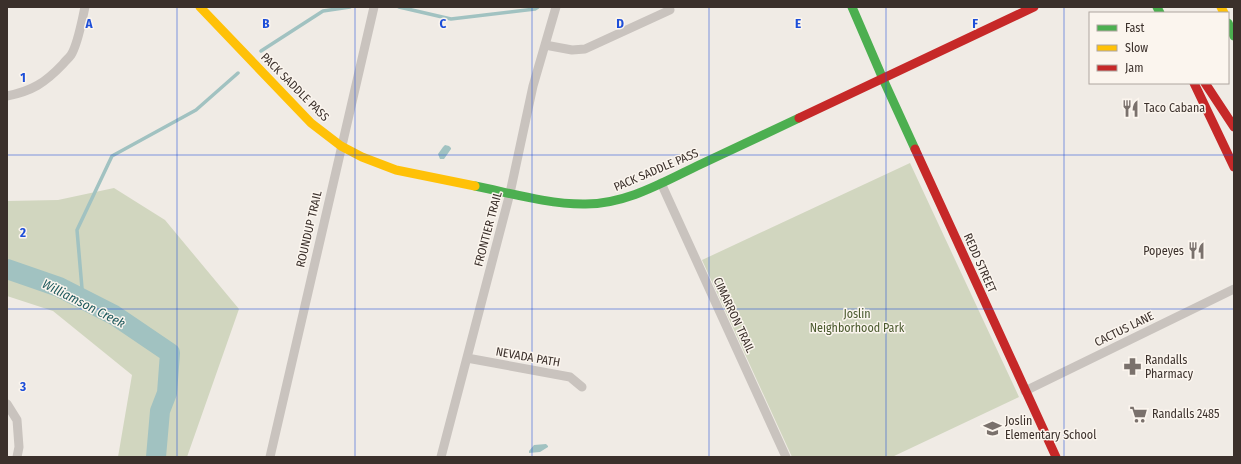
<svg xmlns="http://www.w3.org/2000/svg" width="1241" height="464" viewBox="0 0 1241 464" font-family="'Fira Sans Condensed',sans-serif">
  <rect width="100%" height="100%" fill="#f0ebe5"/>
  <path fill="#d1d6bf" d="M910,163L1019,397L892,457H792L702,260Z
    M114,188L165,220L239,309L187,457H118L132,375L53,311L7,296V201L58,200Z"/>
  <path fill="#a1c2c1" d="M445,145L449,146L451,148V149L444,159H440L438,154L443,147Z
    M546,444L548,446V447L540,452L529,453V451L534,445Z"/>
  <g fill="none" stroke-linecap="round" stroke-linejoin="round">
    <path stroke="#a1c2c1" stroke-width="3.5" d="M399,7L451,19L535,9L538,7
      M261,51L323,11L350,7
      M83,300L77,230L112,156L196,110L238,73"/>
    <path stroke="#a1c2c1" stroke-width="20" d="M7,269L59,287L114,315L170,353L167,393L160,411L156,457"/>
    <path stroke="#c9c3be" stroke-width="9" d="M545,45L572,50L585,49L670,10
      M7,96C32,91 45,83 63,64C65,61 69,58 71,55C78,44 82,20 85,7
      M661,183L786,457
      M467,358L570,377L582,387
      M1025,391L1234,289
      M7,404L17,420L19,447L17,457
      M270,457L374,7
      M441,457L510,193L533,86L556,7"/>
    <path stroke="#4caf50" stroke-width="9" d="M852,7L883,79L915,149
      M1157,7L1160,13
      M1228,23L1234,36
      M475,186C510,193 548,204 583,204C624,205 662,183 697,166C731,150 765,134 799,118"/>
    <path stroke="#ffc107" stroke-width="9" d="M200,7L311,123L341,146L362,157L396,170L475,186
      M1221,7L1224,13"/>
    <path stroke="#c62828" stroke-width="9" d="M1194,83L1234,167
      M1205,83L1234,127
      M799,118L1034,7
      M915,149L1056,457"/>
  </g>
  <path fill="none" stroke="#1d4ed8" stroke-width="1" stroke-opacity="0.55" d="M177,7V457M355,7V457M532,7V457M709,7V457M886,7V457M1064,7V457M7,155H1234M7,309H1234"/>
  <defs>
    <symbol id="restaurant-bare" viewBox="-9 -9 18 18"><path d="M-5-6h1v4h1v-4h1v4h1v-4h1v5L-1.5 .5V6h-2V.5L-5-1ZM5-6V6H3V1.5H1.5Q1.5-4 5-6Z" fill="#7a716c" stroke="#fbf5ee" stroke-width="2.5" paint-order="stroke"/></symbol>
    <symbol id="pharmacy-bare" viewBox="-9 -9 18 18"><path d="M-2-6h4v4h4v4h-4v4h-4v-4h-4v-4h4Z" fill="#7a716c" stroke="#fbf5ee" stroke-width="2.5" paint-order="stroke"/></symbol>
    <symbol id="supermarket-bare" viewBox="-9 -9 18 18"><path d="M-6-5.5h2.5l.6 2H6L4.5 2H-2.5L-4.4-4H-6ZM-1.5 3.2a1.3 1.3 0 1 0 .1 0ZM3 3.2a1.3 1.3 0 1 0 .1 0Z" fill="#7a716c" stroke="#fbf5ee" stroke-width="2.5" paint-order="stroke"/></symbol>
    <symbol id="school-bare" viewBox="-9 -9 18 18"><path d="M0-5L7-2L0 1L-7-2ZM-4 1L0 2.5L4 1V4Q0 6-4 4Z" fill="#7a716c" stroke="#fbf5ee" stroke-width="2.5" paint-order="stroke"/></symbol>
  </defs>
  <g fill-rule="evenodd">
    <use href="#restaurant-bare" x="1118" y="96" width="25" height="25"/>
    <use href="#restaurant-bare" x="1184" y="238" width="25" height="25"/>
    <use href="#pharmacy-bare" x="1120" y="354" width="25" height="25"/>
    <use href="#supermarket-bare" x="1126" y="402" width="25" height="25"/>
    <use href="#school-bare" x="980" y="416" width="25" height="25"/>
  </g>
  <g text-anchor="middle" stroke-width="3" stroke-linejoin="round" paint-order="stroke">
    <g font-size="12" fill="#3b302b" stroke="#fbf5ee">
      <text transform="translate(295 87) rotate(45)" y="4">PACK SADDLE PASS</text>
      <text transform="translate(656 170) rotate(-23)" y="4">PACK SADDLE PASS</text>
      <text transform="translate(309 229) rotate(-77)" y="4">ROUNDUP TRAIL</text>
      <text transform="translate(488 229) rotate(-75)" y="4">FRONTIER TRAIL</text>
      <text transform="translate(980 263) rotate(66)" y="4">REDD STREET</text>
      <text transform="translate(734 315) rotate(65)" y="4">CIMARRON TRAIL</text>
      <text transform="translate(1124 329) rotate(-26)" y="4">CACTUS LANE</text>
      <text transform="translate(528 357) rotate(10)" y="4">NEVADA PATH</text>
    </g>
    <g font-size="12" fill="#3b302b" stroke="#fbf5ee" text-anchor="start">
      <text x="1144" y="112">Taco Cabana</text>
      <text x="1184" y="255" text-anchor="end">Popeyes</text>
      <text x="1145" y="364">Randalls<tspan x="1145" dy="14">Pharmacy</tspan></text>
      <text x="1152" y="418">Randalls 2485</text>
      <text x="1005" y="425">Joslin<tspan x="1005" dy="14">Elementary School</tspan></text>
    </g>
    <g font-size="12" fill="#4a5a2e" stroke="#fbf5ee">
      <text x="857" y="318">Joslin<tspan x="857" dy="14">Neighborhood Park</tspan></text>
    </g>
    <g font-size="13" font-style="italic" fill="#1f5a5e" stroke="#fbf5ee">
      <text transform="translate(84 303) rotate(27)" y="5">Williamson Creek</text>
    </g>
  </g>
  <g font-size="13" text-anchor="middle" font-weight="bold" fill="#1d4ed8" stroke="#fbf5ee" stroke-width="3" stroke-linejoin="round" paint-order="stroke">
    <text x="89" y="28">A</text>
    <text x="266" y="28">B</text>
    <text x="443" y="28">C</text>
    <text x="620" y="28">D</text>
    <text x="798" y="28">E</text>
    <text x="975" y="28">F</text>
    <text x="23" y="82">1</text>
    <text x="23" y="237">2</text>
    <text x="23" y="391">3</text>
  </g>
  <rect width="1241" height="464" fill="none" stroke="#3b302b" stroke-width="16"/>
  <rect x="1089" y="12" width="140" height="72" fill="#fbf5ee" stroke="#aea6a0"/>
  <rect x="1097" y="25" width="20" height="6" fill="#4caf50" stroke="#aea6a0"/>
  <text x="1125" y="32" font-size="12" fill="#3b302b">Fast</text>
  <rect x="1097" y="45" width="20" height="6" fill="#ffc107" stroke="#aea6a0"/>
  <text x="1125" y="52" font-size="12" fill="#3b302b">Slow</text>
  <rect x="1097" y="65" width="20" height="6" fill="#c62828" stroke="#aea6a0"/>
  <text x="1125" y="72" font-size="12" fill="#3b302b">Jam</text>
</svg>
